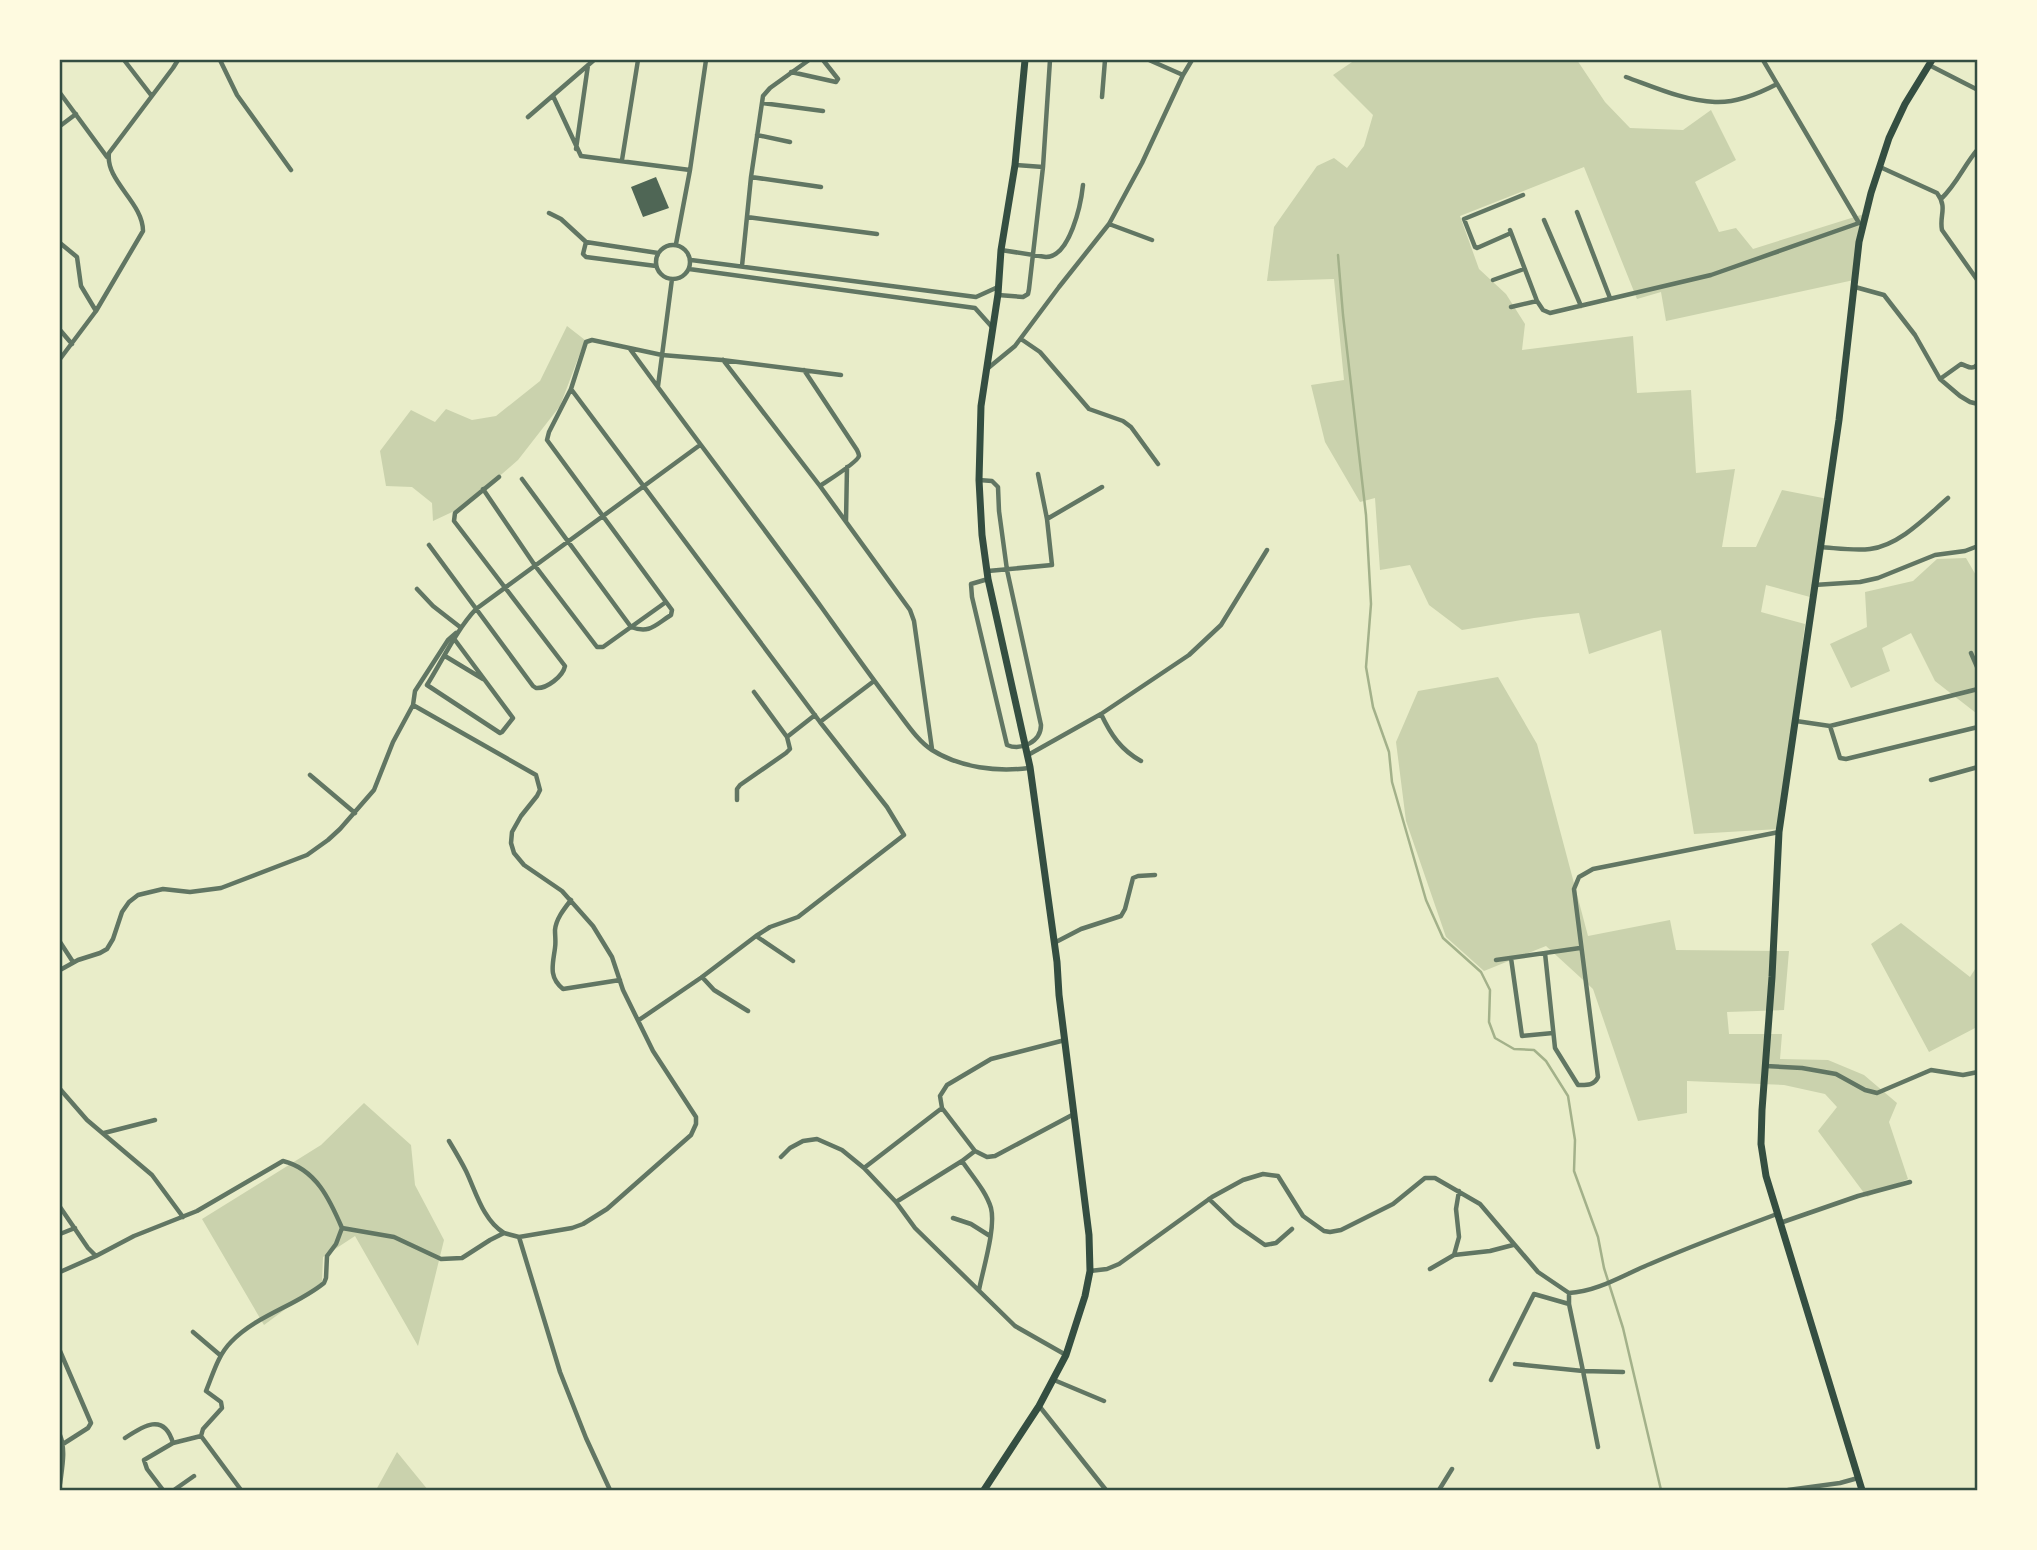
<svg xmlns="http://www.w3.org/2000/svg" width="2037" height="1550" viewBox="0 0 2037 1550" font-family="'Alegreya Sans',sans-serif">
  <rect width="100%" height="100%" fill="#e9edc9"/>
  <path fill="#cad2ad" d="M1355,60H1577L1605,102L1630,128L1683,130L1711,110L1736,160L1695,182L1719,232L1736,228L1753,249L1864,214L1854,280L1666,321L1661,292L1637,299L1584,167L1460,216L1479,269L1506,294L1525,324L1522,350L1633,336L1637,393L1691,390L1696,473L1735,469L1722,547H1756L1782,490L1828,499L1810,597L1766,585L1761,612L1805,624L1779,829L1694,834L1661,630L1589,654L1579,613L1534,618L1462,630L1429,605L1410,565L1380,570L1375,498L1360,502L1325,442L1311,385L1344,380L1334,279L1267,281L1274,227L1317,166L1334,158L1347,168L1364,146L1373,115L1333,75Z
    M567,326L585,340L560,406L518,460L465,506L433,521L432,503L412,487L386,486L380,451L411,410L435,422L446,409L472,420L496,416L540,381Z
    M1966,558L1977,577V717L1976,713L1935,681L1911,633L1882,648L1890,671L1851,688L1830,644L1867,627L1865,592L1913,581L1937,559Z
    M1498,677L1537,744L1588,936L1670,920L1676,950L1789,951L1784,1010L1727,1012L1729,1034H1782L1780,1059L1828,1060L1864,1075L1897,1103L1889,1122L1908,1179L1867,1197L1818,1131L1837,1107L1825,1094L1784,1085L1687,1081V1113L1638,1121L1593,989L1546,946L1484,971L1446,937L1406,821L1396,742L1418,691Z
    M1901,923L1970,977L1977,966V1027L1929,1052L1871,944Z
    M364,1103L411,1145L415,1185L444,1240L418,1346L355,1236L323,1257L322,1282L264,1325L202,1219L321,1145Z
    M397,1452L428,1490H376Z"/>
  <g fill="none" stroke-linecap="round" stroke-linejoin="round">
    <path stroke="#a3b18a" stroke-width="2.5" d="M1338,255L1343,315L1366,515L1371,604L1366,667L1373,707L1389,752L1392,782L1426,900L1443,938L1481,972L1490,990L1489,1022L1495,1038L1514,1049L1534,1050L1546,1061L1568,1096L1575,1140L1574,1171L1598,1237L1604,1268L1623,1328L1661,1490"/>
  </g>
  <path fill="#4f6655" d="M656,177L669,208L643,217L631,187Z"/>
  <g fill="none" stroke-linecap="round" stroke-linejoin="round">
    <path stroke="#617663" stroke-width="4.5" d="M124,60L151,95
      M220,60L237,95L291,170
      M1149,60L1183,75
      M1763,60L1859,223
      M1929,65L1978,90
      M791,72L836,82L838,79L823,60
      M1626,77C1654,87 1685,101 1715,102C1735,103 1760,93 1777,84
      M60,93L107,157
      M553,96L581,156L690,170
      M1102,97L1105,60
      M762,103L823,111
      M528,117L594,60
      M60,126L76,114
      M757,135L790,142
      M576,149L588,65
      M622,160L638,60
      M1015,165L1043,167
      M1880,167L1937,193C1948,208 1939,215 1942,230L1978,281
      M751,177L821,187
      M1941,199C1957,184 1964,165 1978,149
      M1577,212L1610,298
      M549,213L561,219L586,242
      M747,217L877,234
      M1544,220L1581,306
      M1109,224L1152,240
      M1510,230L1537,301L1543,310L1550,313L1711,275L1859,223
      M1511,233L1477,248L1475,247L1464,219L1523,195
      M60,243L77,257L81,286L96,311
      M676,244L690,170L706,60
      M656 262a17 17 0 1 1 34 0a17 17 0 1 1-34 0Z
      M1001,250L1046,257C1070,257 1081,204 1083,185
      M691,260L976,297L998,287
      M656,266L586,257L583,254L586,242L658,253
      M742,266L751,177L763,96L770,88L809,60
      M689,269L975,308L992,327
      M1493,280L1524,269
      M1855,287L1884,295L1915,335L1940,379L1960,396L1970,402L1978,404
      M998,295L1023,297L1028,294L1029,289L1043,167L1050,60
      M1511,307L1537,301
      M60,330L72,344
      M1021,339L1040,352L1089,409L1123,421L1131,427L1158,464
      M630,349C693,436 759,521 822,608C847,643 871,677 897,711C907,724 918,741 932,750C961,768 997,772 1029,768
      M60,359L96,311L143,231C143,202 105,181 109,153L173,68L178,60
      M723,360L820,486L910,610L914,621L932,749
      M987,369L1015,346L1059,287L1109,224L1142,163L1183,75L1192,60
      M804,370L857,450C858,452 859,454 859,456C857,463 827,481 820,486
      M1940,379L1961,364C1968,366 1971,371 1978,364
      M658,386L672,279
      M571,389L820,722L887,807L904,835L798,917L770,927L756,936L702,977L639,1020
      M522,479L631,627C650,634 655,625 671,615L672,610L547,440L549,432L571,389L586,342L592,340L662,355L722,360L841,375
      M979,480L992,481L998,487L999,511L1007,570L1041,725C1041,742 1021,751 1007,745L972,597L971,584L988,579
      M483,489L536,567L597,647H603L666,602
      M1047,519L1102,487
      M846,521L847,467
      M429,545L533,686L536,688C547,689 563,676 565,666L454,521L455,513L499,477
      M1820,547C1836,548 1854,551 1870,549C1900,545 1926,517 1948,498
      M988,571L1052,565L1047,519L1038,474
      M1814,585L1860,582L1878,578L1935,555L1965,551L1978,546
      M417,589L433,606L460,627
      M455,640L513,718L502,732L500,733L427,685C442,661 457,629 476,609L700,445
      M1971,653L1978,669
      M445,656L483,679
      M754,692L787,737
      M1101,714C1111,735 1121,750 1141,761
      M1796,721L1830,726L1978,689
      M820,722L874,681
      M1830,726L1840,758L1846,759L1978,727
      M1028,755L1101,714L1189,655L1221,625L1267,550
      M310,775L355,813
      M1931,780L1978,767
      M737,800V789L740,785L786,753L790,749L787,737L815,715
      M571,900C564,909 556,919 555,930C555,936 556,942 555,948C553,964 548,977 563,989L620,980
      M756,936L793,961
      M60,942L73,962
      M1054,943L1081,929L1121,916L1125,909L1133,878L1138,876L1155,875
      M1545,953L1555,1048L1578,1085C1586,1085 1594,1086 1598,1077L1574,889L1579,877L1593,869L1779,832
      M1511,958L1522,1036L1553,1033
      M1496,960L1580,948
      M60,970L78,960L100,953L107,949L113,939L122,912L129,902L138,895L163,889L190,892L221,888L307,855L328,840L340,829L374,790L393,742L413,705L415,691L448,640L456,633
      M702,977L714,990L748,1011
      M1766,1066L1802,1068L1836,1074L1865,1090L1877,1093L1931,1070L1963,1075L1978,1072
      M60,1089L87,1120L152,1175L183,1217
      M104,1133L155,1120
      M449,1141C455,1151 461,1161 466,1171C476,1192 483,1220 504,1233
      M975,1151L987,1157L995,1156L1074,1114
      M781,1157L790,1148L803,1141L817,1139L842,1150L864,1168L896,1202L915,1228L1015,1326L1066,1355
      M864,1168L942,1108
      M1209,1199L1235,1224L1265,1245L1276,1243L1292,1229
      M896,1202L962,1161
      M60,1207L88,1248L96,1256
      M953,1218L971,1224L990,1236
      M1780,1223L1858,1196L1910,1182
      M60,1234L75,1228
      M519,1237L560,1372L586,1438L610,1490
      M1454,1255L1459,1237L1456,1209L1459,1191
      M1430,1269L1454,1255L1490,1251L1513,1245
      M1090,1271L1107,1269L1119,1264L1212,1197L1243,1180L1263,1174L1278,1176L1303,1216L1324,1231L1330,1232L1341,1230L1393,1204L1425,1178H1435L1480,1204L1538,1272L1569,1293C1597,1292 1625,1274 1650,1264C1692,1246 1734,1230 1777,1214
      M60,1272L96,1256L134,1236L197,1211L283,1161C316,1169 330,1200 342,1228L394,1237L441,1259L462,1258L490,1240L504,1233L519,1237L572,1228L583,1224L607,1209L691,1135L696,1124V1117L653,1051L623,990L612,957L593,926L562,891L524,865L514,853L511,843L512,832L521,816L537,796L540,790L536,775L413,705
      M979,1290C983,1269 996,1228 991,1208C986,1191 972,1176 962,1161L975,1151L942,1108L940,1096L947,1085L991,1059L1065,1040
      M193,1332L220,1355
      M60,1351L91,1423L88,1428L63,1444
      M1515,1364L1583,1371L1569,1304V1293
      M1054,1380L1104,1401
      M1491,1380L1534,1294L1569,1304
      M1040,1407L1106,1490
      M60,1435C66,1450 62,1468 60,1484
      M201,1436L203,1429L222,1408L221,1402L206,1391C213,1374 218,1355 231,1342C257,1315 296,1306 324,1283L326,1278L327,1256L336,1244L342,1228
      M201,1436L241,1490
      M125,1438C143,1426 164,1412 173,1443
      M1598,1447L1583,1371L1623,1372
      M163,1490L147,1469L144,1460L173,1443L201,1436
      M174,1490L194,1476
      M1439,1490L1452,1469
      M1788,1490L1840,1483L1858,1478"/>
    <path stroke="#344e41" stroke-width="7" d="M984,1490L1039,1406L1066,1355L1085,1296L1090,1271L1089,1235L1059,995L1057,962L1030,767L988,579L982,535L979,480L981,406L998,294L1001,250L1015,165L1025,60
      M1862,1490L1766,1176L1761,1144L1762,1110L1772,977L1779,832L1839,420L1859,242L1871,193L1889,138L1905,104L1932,60"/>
  </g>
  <rect width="2037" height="1550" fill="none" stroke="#fefae0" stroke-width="122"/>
  <rect x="61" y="61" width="1915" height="1428" fill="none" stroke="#344e41" stroke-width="2.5"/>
</svg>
